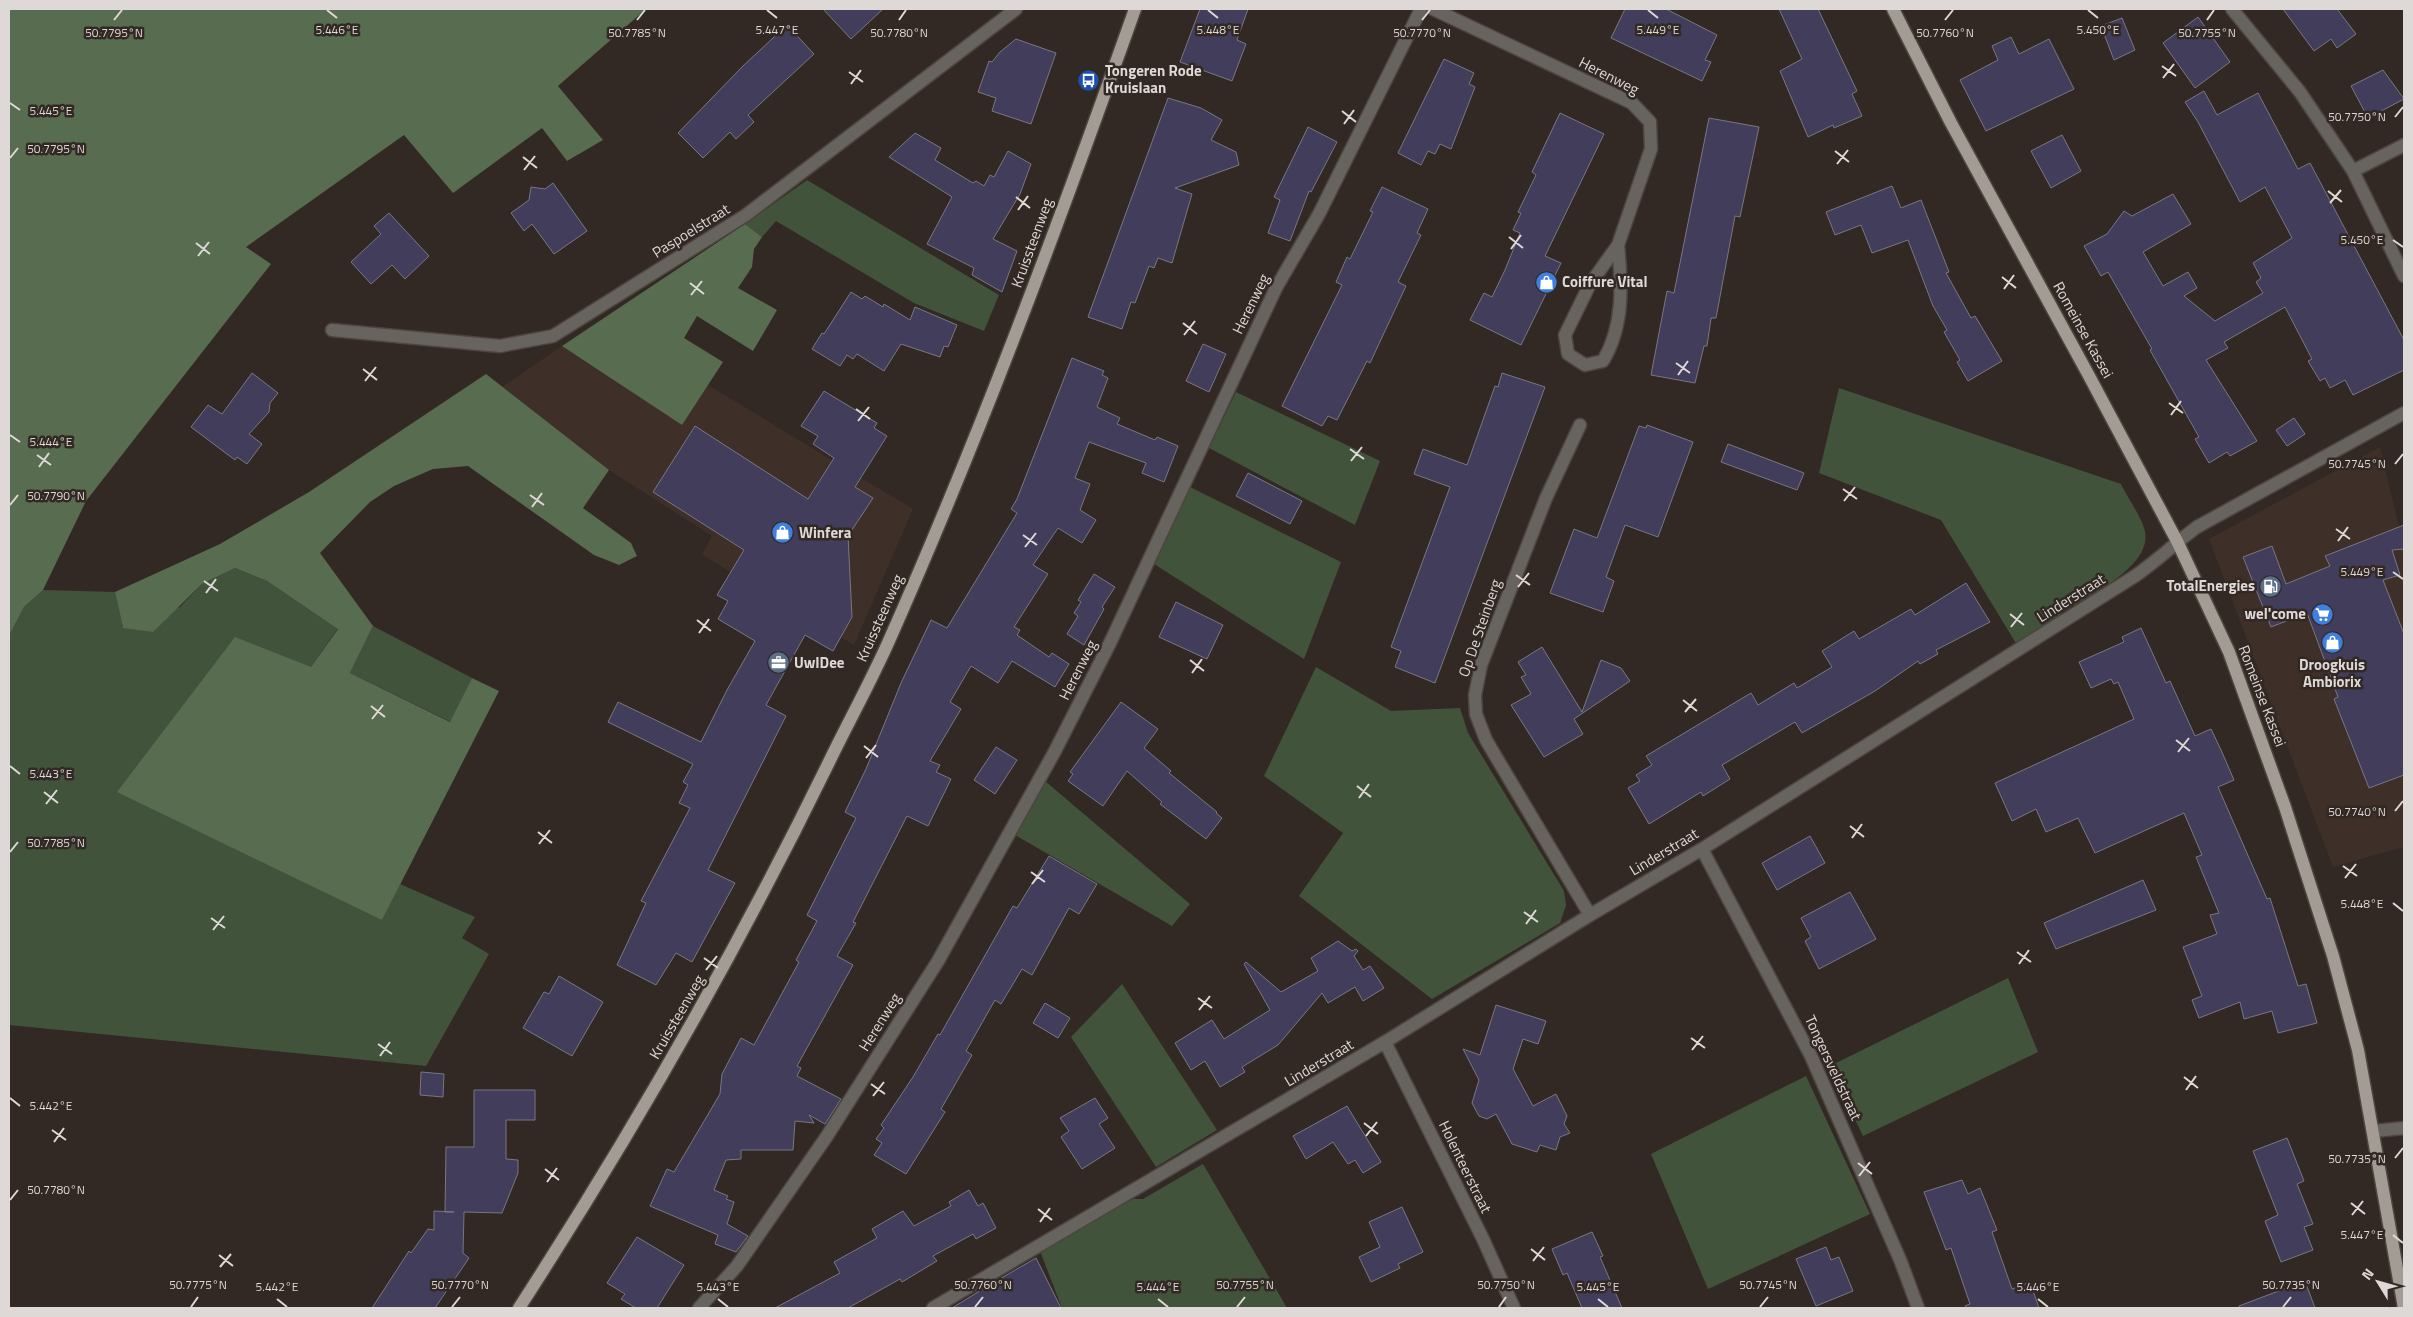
<svg xmlns="http://www.w3.org/2000/svg" width="2413" height="1317" viewBox="0 0 2413 1317" font-family="'Titillium Web',sans-serif">
  <rect width="100%" height="100%" fill="#322925"/>
  <path fill="#3e2f28" d="M562,346L682,424L708,385L913,509L854,645L702,555L712,536L609,470L502,387Z
    M2380,447L2404,547V847L2333,867L2209,539Z"/>
  <path fill="#42533b" d="M807,180L999,295L984,331L914,303L776,221L762,237L745,224Z
    M1839,388L2121,484C2127,497 2143,519 2145,532C2152,567 2086,597 2061,613L2058,621L2017,645L1941,520L1819,473Z
    M1236,392L1380,461L1355,525L1209,448Z
    M1190,487L1341,562L1304,659L1154,564Z
    M235,568L267,581L338,628L311,667L382,920L400,884L475,917L462,938L489,954L426,1066L9,1025V636L24,607L43,590L115,592L123,628L180,607L202,584Z
    M373,626L472,678L451,722L350,673Z
    M1316,667L1391,711L1460,708L1468,733L1564,891L1566,905L1560,923L1432,999L1299,896L1343,833L1264,776Z
    M1045,781L1190,904L1172,926L1015,835Z
    M2008,978L2038,1052L1863,1136L1830,1066Z
    M1122,984L1217,1130L1156,1167L1071,1037Z
    M1806,1076L1870,1214L1708,1289L1651,1154Z
    M1203,1164L1287,1308H1062L1040,1251L1133,1199H1143Z"/>
  <path fill="#586c4f" d="M9,9H646L558,86L603,140L567,161L542,128L453,193L404,135L246,247L271,264L86,501L43,590L24,607L9,636Z
    M745,224L762,237L754,249L752,267L738,288L777,310L753,351L697,316L684,338L723,362L682,425L562,346Z
    M486,374L609,470L583,508L631,543L637,556L619,565L594,555L468,466L433,469L394,486L370,502L320,553L373,626L350,673L450,722L472,678L499,691L382,920L117,792L235,637L311,667L338,629L267,581L235,568L202,584L153,632L123,628L115,592L220,544L309,492Z"/>
  <path fill="#413d5a" stroke="#797782" d="M823,9H883L851,39Z
    M1200,9H1248L1237,40L1246,44L1232,81L1180,62Z
    M1625,9H1666L1717,35L1705,60L1711,62L1702,81L1611,38Z
    M1779,9H1818L1857,91L1852,94L1862,116L1834,128L1833,125L1808,137L1780,71L1802,59Z
    M2283,9H2337L2356,34L2337,48L2331,39L2314,51Z
    M2198,17L2230,62L2195,88L2163,43Z
    M2122,18L2135,50L2114,60L2101,26Z
    M787,25L814,54L748,115L754,122L736,139L730,132L703,158L678,133L743,66Z
    M2011,37L2019,54L2049,39L2074,89L1986,131L1960,80L1998,60L1992,46Z
    M1016,39L1056,53L1031,124L992,111L996,98L978,92L989,61L992,62L1000,52Z
    M1444,59L1474,73L1469,84L1475,87L1451,149L1440,144L1435,154L1428,151L1421,165L1398,153Z
    M2383,70L2404,99L2368,118L2351,86Z
    M2204,91L2217,115L2258,93L2298,169L2310,163L2404,340V370L2353,395L2345,380L2330,388L2325,378L2320,381L2308,361L2312,359L2285,307L2224,342L2228,348L2206,360L2257,441L2230,456L2227,452L2209,463L2195,439L2199,437L2150,350L2152,349L2108,272L2101,276L2084,246L2107,234L2124,211L2132,216L2173,194L2191,224L2143,252L2163,286L2188,272L2197,288L2184,296L2215,321L2263,293L2256,282L2261,278L2253,263L2292,238L2265,187L2240,202L2198,122L2185,102Z
    M1168,98L1201,108L1222,120L1211,140L1236,152L1239,165L1175,188L1192,194L1172,263L1158,258L1154,268L1149,266L1135,303L1131,302L1122,329L1088,317Z
    M1560,113L1604,134L1545,256L1561,263L1521,345L1470,320L1484,293L1492,297L1505,270L1520,233L1513,230L1521,213L1518,212L1536,175L1532,172Z
    M1709,118L1759,127L1740,217L1735,216L1716,318H1711L1707,346H1704L1695,383L1651,375L1667,291L1674,293Z
    M1308,127L1337,142L1311,192L1309,191L1290,241L1268,233L1280,200L1274,197Z
    M915,133L941,148L935,160L973,183L976,181L984,186L990,175L994,177L1008,151L1031,164L1020,194L993,239L1017,251L1002,292L972,275L974,268L927,244L952,197L889,157Z
    M2062,135L2081,171L2051,188L2031,151Z
    M553,183L587,231L554,254L532,224L524,231L511,213L529,200L531,187L545,189Z
    M1892,186L1901,208L1921,200L1949,272L1946,273L1971,318L1975,316L2002,361L1968,381L1957,362L1960,360L1944,332L1947,330L1933,306L1908,240L1872,253L1861,225L1835,235L1826,212Z
    M1382,187L1428,209L1417,233L1421,235L1398,282L1406,286L1370,363L1367,361L1337,420L1328,416L1322,426L1282,406L1342,285L1336,282L1347,257L1350,259L1373,212L1370,211Z
    M389,213L429,256L405,279L392,265L371,284L351,262L381,234L374,226Z
    M851,292L862,299L865,296L883,307L884,304L910,320L915,307L957,325L948,347L944,346L940,357L901,344L884,371L857,354L853,359L847,355L840,366L812,349L822,333L824,334Z
    M1203,344L1226,354L1209,392L1186,381Z
    M1072,358L1104,371L1102,375L1108,378L1097,407L1120,418L1117,424L1155,440L1157,437L1178,446L1164,482L1142,473L1146,463L1089,442L1075,478L1090,484L1080,510L1096,520L1082,543L1058,528L1033,565L1048,574L1014,627L1020,630L1017,635L1049,657L1052,653L1069,664L1055,687L1012,661L998,683L971,666L950,702L961,709L930,761L940,765L936,772L951,779L928,826L907,816L853,922L856,923L837,956L853,965L797,1066L801,1068L797,1076L841,1099L825,1124L809,1115L814,1123L795,1121L793,1150H741V1159L726,1160L714,1190L728,1196L726,1199L734,1202L727,1224L748,1236L736,1252L715,1244L718,1235L650,1206L667,1169L674,1172L720,1094L722,1074L741,1038L754,1045L799,962L796,960L817,921L807,915L856,818L845,812L866,769L901,683L931,620L947,628L1017,513L1011,509L1017,499Z
    M252,373L278,393L270,403L269,412L249,434L262,444L247,464L237,457L235,460L191,427L208,405L222,414Z
    M1502,373L1545,387L1435,683L1395,667L1401,651L1391,647L1450,487L1414,474L1423,449L1467,465L1495,386L1498,387Z
    M824,391L877,423L874,428L887,436L855,487L873,498L848,536L852,617L833,651L805,635L766,705L786,716L708,870L735,883L692,962L676,953L656,985L617,965L646,903L641,901L690,808L679,803L688,785L683,782L693,764L608,722L618,702L701,742L727,690L755,641L718,619L728,601L717,595L744,550L653,492L695,426L808,499L834,458L813,444L818,436L801,426Z
    M2294,418L2305,434L2287,446L2276,430Z
    M1647,425L1693,442L1658,537L1625,525L1606,577L1614,581L1603,612L1550,593L1574,529L1597,538L1639,426L1646,428Z
    M1728,444L1804,473L1797,490L1721,462Z
    M1248,473L1302,501L1290,524L1236,496Z
    M2404,525V549L2392,550L2400,575L2383,580L2404,634V775L2369,788L2334,699L2338,697L2307,613L2271,627L2243,557L2272,546L2286,584L2330,566L2325,556Z
    M1094,574L1115,587L1102,607L1104,609L1084,645L1067,634L1078,616L1074,613L1081,602L1078,600Z
    M1966,583L1990,622L1936,650L1938,654L1920,664L1918,661L1875,691L1802,733L1795,722L1722,765L1730,779L1703,796L1701,792L1649,824L1628,788L1640,781L1636,775L1652,765L1646,756L1751,693L1758,705L1794,683L1797,688L1832,667L1822,651L1854,631L1859,639L1911,609L1915,615Z
    M1176,602L1223,625L1207,659L1159,637Z
    M2141,628L2166,683L2170,681L2195,736L2211,729L2221,750L2234,780L2218,787L2267,899L2270,898L2298,986L2306,984L2317,1023L2278,1033L2272,1011L2244,1019L2240,1002L2199,1018L2192,1000L2202,996L2183,947L2217,934L2210,915L2219,913L2196,857L2202,855L2184,813L2095,853L2078,818L2046,832L2036,809L2012,821L1995,783L2134,719L2118,682L2114,684L2111,679L2091,688L2079,662L2124,642L2122,637Z
    M1542,647L1582,712L1601,660L1621,668L1630,681L1574,719L1583,734L1544,757L1511,705L1531,694L1521,677L1526,675L1518,662Z
    M1121,702L1158,729L1144,748L1171,771L1169,773L1217,812L1216,813L1222,818L1206,839L1160,804L1162,802L1127,771L1103,806L1068,781L1073,774L1070,772Z
    M996,747L1017,760L995,794L974,780Z
    M1810,836L1825,863L1777,890L1762,863Z
    M1049,856L1097,884L1079,914L1069,908L1032,975L1022,969L1001,1004L995,1000L966,1051L972,1055L941,1109L945,1112L906,1174L874,1155L882,1143L876,1139L884,1128L881,1125L913,1077L938,1034L940,1035L1013,906L1017,908Z
    M2143,880L2156,910L2056,949L2044,923Z
    M1850,892L1876,939L1819,969L1805,941L1811,937L1801,918Z
    M1338,941L1352,951L1356,949L1358,951L1354,956L1363,970L1370,966L1384,988L1363,1001L1355,987L1328,1003L1322,993L1278,1045L1242,1067L1245,1072L1220,1087L1205,1061L1191,1070L1175,1043L1212,1020L1224,1039L1270,1010L1244,964L1246,962L1281,992L1318,971L1311,958Z
    M559,976L603,1002L572,1056L523,1028L544,992L549,994Z
    M1045,1003L1070,1018L1058,1038L1033,1023Z
    M1496,1005L1546,1021L1538,1044L1523,1039L1513,1069L1533,1106L1556,1094L1567,1116L1564,1124L1570,1133L1560,1137L1556,1150L1540,1145L1537,1152L1512,1144L1496,1114L1487,1119L1479,1116L1472,1103L1479,1080L1463,1049L1480,1055Z
    M421,1072L444,1074L443,1097L420,1095Z
    M474,1090H535V1120H506V1159L518,1160V1173L502,1213L464,1212L463,1253L469,1258L435,1308H372L409,1251L411,1253L428,1229L434,1230V1211L454,1212H445L446,1147H474Z
    M1095,1098L1108,1118L1099,1124L1115,1148L1082,1169L1061,1137L1069,1131L1060,1118Z
    M1347,1106L1381,1162L1363,1173L1355,1160L1348,1164L1333,1142L1306,1159L1293,1136Z
    M2287,1138L2304,1181L2297,1184L2313,1224L2304,1227L2313,1250L2281,1262L2265,1221L2278,1215L2253,1151Z
    M1962,1180L1968,1194L1980,1188L1997,1230L1992,1232L2012,1289L2030,1282L2039,1308H1966L1965,1306L1970,1304L1951,1248L1946,1250L1924,1192Z
    M969,1190L978,1206L983,1203L996,1228L976,1239L973,1234L933,1256L937,1261L902,1282L900,1279L848,1308H775L840,1273L834,1262L877,1238L872,1229L903,1211L914,1226L951,1206L949,1202Z
    M1402,1207L1423,1252L1398,1264L1400,1268L1371,1282L1359,1257L1380,1247L1369,1222Z
    M1592,1232L1603,1256L1600,1257L1622,1308H1582L1567,1273L1563,1275L1552,1249Z
    M637,1237L684,1265L657,1308H636L621,1299L625,1294L607,1283Z
    M1826,1247L1831,1260L1839,1257L1853,1291L1816,1306L1796,1259Z
    M1036,1258L1061,1308H952L991,1284Z
    M2305,1281L2315,1308H2239V1306Z"/>
  <g fill="none" stroke-linecap="round" stroke-linejoin="round">
    <defs>
      <path id="minor" d="M1433,9L1632,103L1650,122L1651,149L1618,245L1590,284L1565,335L1568,354L1585,365L1603,361C1624,326 1622,285 1618,245
        M2232,9L2300,92L2353,171L2404,276
        M2353,171L2404,145
        M332,330L500,346L553,336L746,215L1016,9
        M1580,425L1546,498L1481,665L1475,695L1476,714L1486,740L1590,915
        M1702,849L1811,1056L1901,1262L1918,1308
        M1385,1042L1483,1239L1514,1308
        M2374,1131L2404,1128
        M699,1308L737,1266L827,1136L938,961L1055,751L1110,643L1276,288L1319,214L1421,9
        M933,1308L1385,1042L1590,915L1702,849L2135,576C2157,561 2175,543 2197,527L2404,413"/>
      <path id="major" d="M1893,9L1951,123L2088,374L2177,541L2229,652L2285,807L2333,956L2358,1050L2404,1308
        M519,1308C633,1132 738,949 830,760C849,721 870,683 888,643C980,436 1059,223 1135,9"/>
    </defs>
    <use href="#minor" stroke="#4e4541" stroke-width="15"/>
    <use href="#major" stroke="#4e4541" stroke-width="15"/>
    <use href="#minor" stroke="#676460" stroke-width="12"/>
    <use href="#major" stroke="#a39c95" stroke-width="12"/>
  </g>
  <path fill="none" stroke="#ded8d6" stroke-width="2" d="M327,10L337,18M767,10L777,18M1208,10L1218,18M1648,10L1658,18M2088,10L2098,18M114,20L122,10M637,20L645,10M899,20L906,10M1422,20L1430,10M1945,20L1953,10M2207,20L2214,10M2162,66L2176,76M849,72L863,82M2163,78L2174,64M851,84L861,70M10,103L20,110M1342,111L1356,122M2395,117L2403,107M1344,124L1354,110M1835,151L1849,162M523,157L537,168M10,158L18,148M1837,164L1848,150M524,170L535,156M2328,191L2342,202M1016,197L1030,208M2330,203L2341,190M1018,210L1028,196M1509,237L1523,248M2393,240L2403,247M196,243L210,254M1511,249L1521,235M198,256L209,242M2002,277L2016,288M690,283L704,294M2004,289L2014,275M691,295L702,281M1183,323L1197,334M1184,335L1195,321M1676,363L1690,373M363,369L377,380M1678,375L1688,361M365,381L376,367M2169,403L2183,413M856,409L870,419M2171,415L2181,401M858,421L869,407M10,435L20,442M1350,449L1364,459M37,455L51,465M1351,461L1362,447M2395,464L2403,454M39,467L49,453M1843,489L1857,499M530,495L544,505M1844,501L1855,487M10,505L18,495M532,507L542,493M2336,529L2350,539M1023,535L1037,545M2338,541L2348,527M1025,547L1036,533M2393,572L2403,579M1516,575L1530,585M204,581L218,591M1518,587L1529,573M206,593L216,579M2010,614L2024,625M697,620L711,631M2011,627L2022,613M699,633L709,619M1190,660L1204,671M1192,673L1202,659M1683,700L1697,711M371,706L385,717M1685,712L1696,699M372,719L383,705M2176,740L2190,751M864,746L878,757M2178,752L2189,738M866,758L876,745M10,766L20,774M1357,786L1371,797M44,792L58,803M1359,798L1369,784M46,804L57,790M2395,811L2403,801M1850,826L1864,837M538,832L552,843M1852,838L1862,824M539,844L550,830M10,852L18,842M2343,866L2357,876M1031,872L1045,882M2345,878L2356,864M1032,884L1043,870M2393,903L2403,911M1524,912L1538,922M211,918L225,928M1526,924L1536,910M213,930L224,916M2017,952L2031,962M704,958L718,968M2019,964L2029,950M706,970L717,956M1198,998L1212,1008M1199,1010L1210,996M1691,1038L1705,1048M378,1044L392,1054M1692,1050L1703,1036M380,1056L390,1042M2184,1077L2198,1088M871,1084L885,1094M2186,1090L2196,1076M873,1096L884,1082M10,1098L20,1106M1364,1123L1378,1134M52,1130L66,1140M1366,1136L1377,1122M54,1142L64,1128M2395,1158L2403,1148M1858,1163L1872,1174M545,1169L559,1180M1859,1176L1870,1162M547,1182L557,1168M10,1200L18,1190M2351,1203L2365,1214M1038,1209L1052,1220M2352,1215L2363,1201M1040,1222L1050,1208M2393,1235L2403,1243M1531,1249L1545,1260M219,1255L233,1266M1533,1261L1544,1247M220,1267L231,1254M277,1299L287,1307M718,1299L728,1307M1158,1299L1168,1307M1598,1299L1608,1307M2038,1299L2048,1307M191,1307L198,1297M452,1307L460,1297M975,1307L983,1297M1237,1307L1245,1297M1499,1307L1506,1297M1760,1307L1768,1297M2283,1307L2291,1297"/>
  <defs>
    <symbol id="bus-disc" viewBox="-11 -11 22 22"><circle r="9.5" fill="#1a4fb4" stroke="#322925"/><path d="M-5-6H5V4H4V6H2V4H-2V6H-4V4H-5ZM-3.5-4V0h7V-4ZM-3.5 1.2v1.5H-2V1.2ZM2 1.2v1.5H3.5V1.2Z" fill="#fff"/></symbol>
    <symbol id="shop-disc" viewBox="-11 -11 22 22"><circle r="9.5" fill="#3f7fe0" stroke="#322925"/><path d="M-5-2.5h2.3a2.7 3.5 0 0 1 5.4 0H5L5.5 6h-11ZM-1.5-2.5h3a1.5 2.3 0 0 0-3 0Z" fill="#fff"/></symbol>
    <symbol id="fuel-disc" viewBox="-11 -11 22 22"><circle r="9.5" fill="#5c6f8a" stroke="#322925"/><path d="M-5.5-6h7V0h2V4h1.3V-2.5L3-4.5l.8-.8L6-3V5H2.5V1h-1V6h-7ZM-4.2-4.7v3.2H.2V-4.7Z" fill="#fff"/></symbol>
    <symbol id="supermarket-disc" viewBox="-11 -11 22 22"><circle r="9.5" fill="#3f7fe0" stroke="#322925"/><path d="M-6-5.5h2.5l.6 2H6L4.5 2H-2.5L-4.4-4H-6ZM-1.5 3.2a1.3 1.3 0 1 0 .1 0ZM3 3.2a1.3 1.3 0 1 0 .1 0Z" fill="#fff"/></symbol>
    <symbol id="office-disc" viewBox="-11 -11 22 22"><circle r="9.5" fill="#5c6f8a" stroke="#322925"/><path d="M-6-3h4V-5.5h4V-3h4V5H-6ZM-1-4.5V-3h2v-1.5ZM-6 0V1H6V0Z" fill="#fff"/></symbol>
  </defs>
  <g fill-rule="evenodd">
    <use href="#bus-disc" x="1076" y="68" width="25" height="25"/>
    <use href="#shop-disc" x="1534" y="270" width="25" height="25"/>
    <use href="#shop-disc" x="770" y="520" width="25" height="25"/>
    <use href="#fuel-disc" x="2258" y="574" width="25" height="25"/>
    <use href="#supermarket-disc" x="2310" y="602" width="25" height="25"/>
    <use href="#shop-disc" x="2320" y="630" width="25" height="25"/>
    <use href="#office-disc" x="766" y="650" width="25" height="25"/>
  </g>
  <g text-anchor="middle" stroke-width="5" stroke-linejoin="round" paint-order="stroke">
    <g font-size="15" font-weight="bold" fill="#ded8d6" stroke="#322925" text-anchor="start">
      <text x="1105" y="76">Tongeren Rode<tspan x="1105" dy="17">Kruislaan</tspan></text>
      <text x="1562" y="287">Coiffure Vital</text>
      <text x="799" y="538">Winfera</text>
      <text x="2255" y="591" text-anchor="end">TotalEnergies</text>
      <text x="2306" y="619" text-anchor="end">wel'come</text>
      <text x="794" y="668">UwIDee</text>
      <text x="2332" y="670" text-anchor="middle">Droogkuis<tspan x="2332" dy="17">Ambiorix</tspan></text>
    </g>
    <g font-size="15" fill="#ded8d6" stroke="#322925">
      <text transform="translate(1609 76) rotate(27)" y="5">Herenweg</text>
      <text transform="translate(691 231) rotate(-32)" y="5">Paspoelstraat</text>
      <text transform="translate(1032 243) rotate(-70)" y="5">Kruissteenweg</text>
      <text transform="translate(1251 304) rotate(-64)" y="5">Herenweg</text>
      <text transform="translate(2083 330) rotate(61)" y="5">Romeinse Kassei</text>
      <text transform="translate(2071 598) rotate(-32)" y="5">Linderstraat</text>
      <text transform="translate(880 618) rotate(-66)" y="5">Kruissteenweg</text>
      <text transform="translate(1480 628) rotate(-71)" y="5">Op De Steinberg</text>
      <text transform="translate(1078 670) rotate(-63)" y="5">Herenweg</text>
      <text transform="translate(2262 696) rotate(69)" y="5">Romeinse Kassei</text>
      <text transform="translate(1664 852) rotate(-31)" y="5">Linderstraat</text>
      <text transform="translate(677 1017) rotate(-60)" y="5">Kruissteenweg</text>
      <text transform="translate(880 1022) rotate(-58)" y="5">Herenweg</text>
      <text transform="translate(1319 1063) rotate(-31)" y="5">Linderstraat</text>
      <text transform="translate(1833 1068) rotate(65)" y="5">Tongersveldstraat</text>
      <text transform="translate(1465 1167) rotate(64)" y="5">Holenteerstraat</text>
    </g>
  </g>
  <g font-size="12" text-anchor="middle" fill="#ded8d6" stroke="#322925" stroke-width="5" stroke-linejoin="round" paint-order="stroke">
    <text x="337" y="34">5.446°E</text>
    <text x="777" y="34">5.447°E</text>
    <text x="1218" y="34">5.448°E</text>
    <text x="1658" y="34">5.449°E</text>
    <text x="2098" y="34">5.450°E</text>
    <text x="114" y="37">50.7795°N</text>
    <text x="637" y="37">50.7785°N</text>
    <text x="899" y="37">50.7780°N</text>
    <text x="1422" y="37">50.7770°N</text>
    <text x="1945" y="37">50.7760°N</text>
    <text x="2207" y="37">50.7755°N</text>
    <text x="51" y="115">5.445°E</text>
    <text x="2357" y="121">50.7750°N</text>
    <text x="56" y="153">50.7795°N</text>
    <text x="2362" y="244">5.450°E</text>
    <text x="51" y="446">5.444°E</text>
    <text x="2357" y="468">50.7745°N</text>
    <text x="56" y="500">50.7790°N</text>
    <text x="2362" y="576">5.449°E</text>
    <text x="51" y="778">5.443°E</text>
    <text x="2357" y="816">50.7740°N</text>
    <text x="56" y="847">50.7785°N</text>
    <text x="2362" y="908">5.448°E</text>
    <text x="51" y="1110">5.442°E</text>
    <text x="2357" y="1163">50.7735°N</text>
    <text x="56" y="1194">50.7780°N</text>
    <text x="2362" y="1239">5.447°E</text>
    <text x="198" y="1289">50.7775°N</text>
    <text x="460" y="1289">50.7770°N</text>
    <text x="983" y="1289">50.7760°N</text>
    <text x="1245" y="1289">50.7755°N</text>
    <text x="1506" y="1289">50.7750°N</text>
    <text x="1768" y="1289">50.7745°N</text>
    <text x="2291" y="1289">50.7735°N</text>
    <text x="277" y="1291">5.442°E</text>
    <text x="718" y="1291">5.443°E</text>
    <text x="1158" y="1291">5.444°E</text>
    <text x="1598" y="1291">5.445°E</text>
    <text x="2038" y="1291">5.446°E</text>
  </g>
  <rect width="2413" height="1317" fill="none" stroke="#ded8d6" stroke-width="20"/>
  <g transform="translate(2378 1282) rotate(307)" stroke="#322925" stroke-width="4" paint-order="stroke">
  <path d="M0-4L9 19L0 12L-9 19Z" fill="#ded8d6"/>
  <text y="-8" font-size="14" font-weight="bold" text-anchor="middle" fill="#ded8d6">N</text>
  </g>
</svg>
